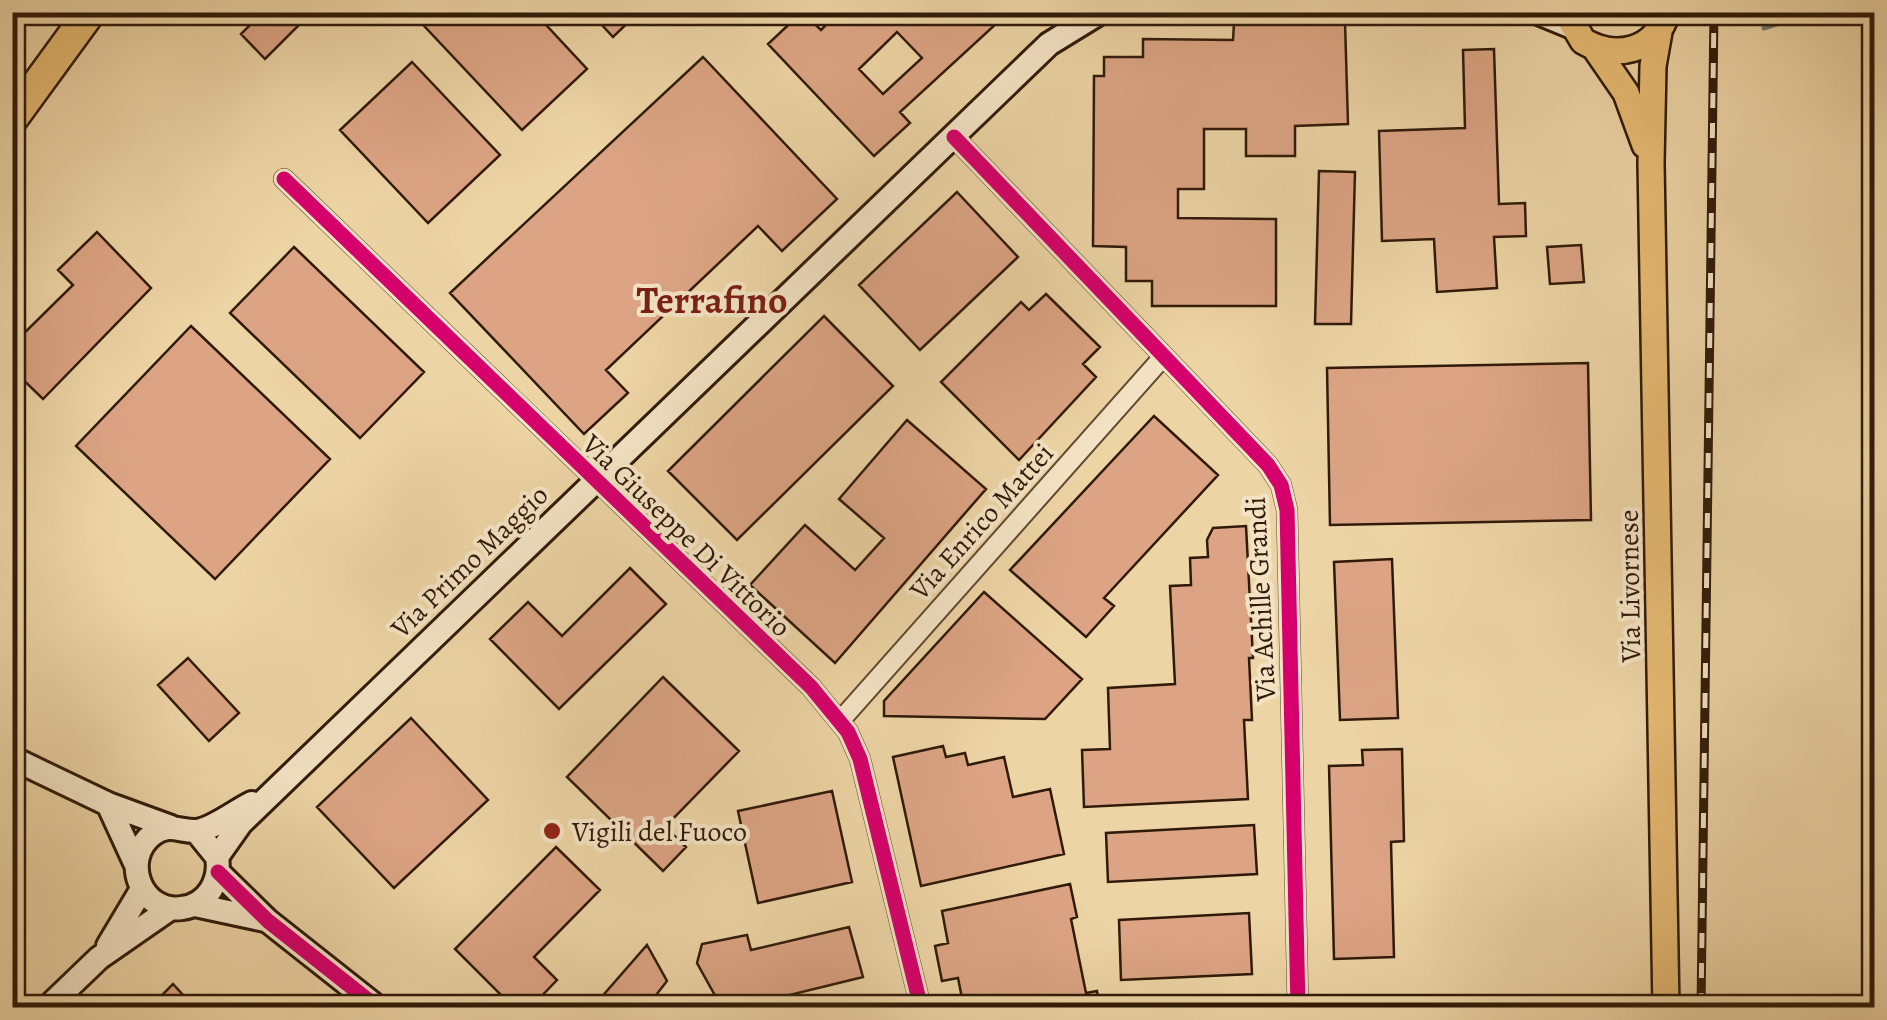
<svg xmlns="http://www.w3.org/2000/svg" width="1887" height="1020" viewBox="0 0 1887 1020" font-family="Alegreya,serif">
  <rect width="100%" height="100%" fill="#edd4a5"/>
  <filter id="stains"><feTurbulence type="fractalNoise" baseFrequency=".002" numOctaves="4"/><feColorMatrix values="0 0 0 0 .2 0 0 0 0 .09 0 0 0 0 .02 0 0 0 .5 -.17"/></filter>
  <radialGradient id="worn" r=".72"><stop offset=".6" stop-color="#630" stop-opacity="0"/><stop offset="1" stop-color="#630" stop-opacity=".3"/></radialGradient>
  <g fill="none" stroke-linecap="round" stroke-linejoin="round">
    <path stroke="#70786d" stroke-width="5" d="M1764,28L1815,12"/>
  </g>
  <path fill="#dca484" stroke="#301a09" stroke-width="2.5" fill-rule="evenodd" d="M263,12H312L265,59L241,34Z
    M411,12H534L587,69L522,130Z
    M590,12H639L613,37Z
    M802,12L821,30L839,12H1009L900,112L910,123L874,156L768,44ZM897,32L922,58L883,94L859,69Z
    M1345,22L1348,124L1295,126V156H1246V129H1204V189H1178V218L1276,219V306H1152V281H1126V247L1093,246L1094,76H1104V57H1143V39L1233,40L1234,23Z
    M1494,49L1499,204L1525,203L1526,236L1494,237L1497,288L1437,292L1434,239L1382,241L1379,131L1465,128L1463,50Z
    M703,57L837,199L782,251L758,226L606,370L628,393L584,434L450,293Z
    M412,62L500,155L428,223L340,130Z
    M1319,171L1355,172L1351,324H1315Z
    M957,192L1018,257L920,350L859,285Z
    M97,232L151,288L43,399L12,369V345L73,285L58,270Z
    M1581,245L1584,282L1550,284L1547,247Z
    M294,247L424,372L360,438L230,313Z
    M1046,294L1100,347L1083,364L1096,377L1019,460L941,382L1021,302L1029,310Z
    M824,316L893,386L737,540L668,471Z
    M191,326L330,459L215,579L76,446Z
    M1588,363L1591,520L1330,525L1327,368Z
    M1154,416L1218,475L1104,598L1114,606L1086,637L1010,570Z
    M907,420L986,489L835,663L750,585L805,525L855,570L884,538L839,499Z
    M1246,526L1253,658H1249L1252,720H1244L1248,799L1084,807L1082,750L1110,749L1108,688L1175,684L1170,586L1191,585L1190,558L1208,557L1207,540L1213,528Z
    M1392,559L1398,718L1340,720L1334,562Z
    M630,568L666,604L559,709L490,639L528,602L562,636Z
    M984,592L1082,679L1045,719L884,716V701Z
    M188,658L239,713L209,741L158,685Z
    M663,677L739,751L665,827L686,847L663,871L567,777Z
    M411,718L488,800L394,888L317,807Z
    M943,746L946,757L965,753L968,765L1004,757L1013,797L1050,789L1064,854L921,886L893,757Z
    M1402,749L1404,841L1391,842L1394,957L1334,959L1329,766L1363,765L1362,750Z
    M832,791L852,882L758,903L738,811Z
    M1254,825L1257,874L1108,882L1106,833Z
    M556,847L600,890L534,957L557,980L530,1008H514L455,949Z
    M1070,884L1077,917L1071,919L1086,993L1097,991L1100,1008H964L958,978L942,981L935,946L948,943L942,911Z
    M1249,913L1252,974L1121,980L1119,920Z
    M849,927L863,977L761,1002L762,1008H722L697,963L702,944L747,935L751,950Z
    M647,945L667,981L646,1008H592Z
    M173,984L195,1008H149Z"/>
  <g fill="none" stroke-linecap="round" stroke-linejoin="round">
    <defs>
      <path id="street" d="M954,137L1268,465L1281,485L1287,510L1298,1008
        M284,179L811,687L848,732L860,759L921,1008
        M840,721L1163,357"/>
      <path id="secondary" d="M1536,12L1570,26
        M12,758L108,804L171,827
        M108,804L136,865
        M196,831L217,857C221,880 208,905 182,908C141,914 120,859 153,834C170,822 180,832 197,831C213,829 237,810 252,803
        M217,857L241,823L1049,44L1101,12
        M218,872L268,921L378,1008
        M195,905L265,920
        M108,946L142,889
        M47,1008L99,958L171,908"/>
      <path id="primary" d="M1566,12L1583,41C1615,60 1656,52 1667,12
        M1659,32L1653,66L1651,163L1666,1008
        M1595,48L1626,93L1645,145"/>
      <path id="highway" d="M12,119L90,12"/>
    </defs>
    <use href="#street" stroke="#5f4830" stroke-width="22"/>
    <use href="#secondary" stroke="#301a09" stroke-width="28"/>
    <use href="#primary" stroke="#301a09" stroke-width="30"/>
    <use href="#highway" stroke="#301a09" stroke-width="35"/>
    <use href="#street" stroke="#f3e3c4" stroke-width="18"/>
    <use href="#secondary" stroke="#f3e3c4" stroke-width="22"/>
    <use href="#primary" stroke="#e6ba72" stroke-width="25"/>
    <use href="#highway" stroke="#e6ba72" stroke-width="30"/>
    <defs>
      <path id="rail" d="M1701,1008L1714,12"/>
    </defs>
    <use href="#rail" stroke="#301a09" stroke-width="9"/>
    <use href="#rail" stroke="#f3e3c4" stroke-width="5" stroke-dasharray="15" stroke-linecap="butt"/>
    <defs>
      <path id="cycleway" d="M954,137L1268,465L1281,485L1287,510L1298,1008
        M284,179L811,687L848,732L860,759L921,1008
        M218,872L268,921L378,1008"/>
    </defs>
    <use href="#cycleway" stroke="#f3e3c4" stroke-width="21"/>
    <use href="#cycleway" stroke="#d6006c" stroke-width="15"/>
  </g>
  <circle fill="#8f2418" stroke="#f3e3c4" stroke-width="4" cx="552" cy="831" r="10"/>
  <g text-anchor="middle" stroke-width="8" stroke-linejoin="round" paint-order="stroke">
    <g font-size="28" fill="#301a09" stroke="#f3e3c4">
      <text transform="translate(981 521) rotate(-48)" y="10">Via Enrico Mattei</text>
      <text transform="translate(687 535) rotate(44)" y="10">Via Giuseppe Di Vittorio</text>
      <text transform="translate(469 561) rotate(-44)" y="10">Via Primo Maggio</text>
      <text transform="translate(1629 586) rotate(-91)" y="10">Via Livornese</text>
      <text transform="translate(1260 599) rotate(-93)" y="10">Via Achille Grandi</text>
    </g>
    <g font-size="28" fill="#301a09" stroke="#f3e3c4" text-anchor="start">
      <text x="572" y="841">Vigili del Fuoco</text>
    </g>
    <g font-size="38" font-weight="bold" fill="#7a1f14" stroke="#f3e3c4">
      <text x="712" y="313">Terrafino</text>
    </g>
  </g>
  <rect width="1887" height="1020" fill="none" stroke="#edd4a5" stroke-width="50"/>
  <rect x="15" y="15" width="1857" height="990" fill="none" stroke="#301a09" stroke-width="5"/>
  <rect x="25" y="25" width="1837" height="970" fill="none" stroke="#301a09" stroke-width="2.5"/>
  <rect width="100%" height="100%" filter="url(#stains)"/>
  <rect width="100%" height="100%" fill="url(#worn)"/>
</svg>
